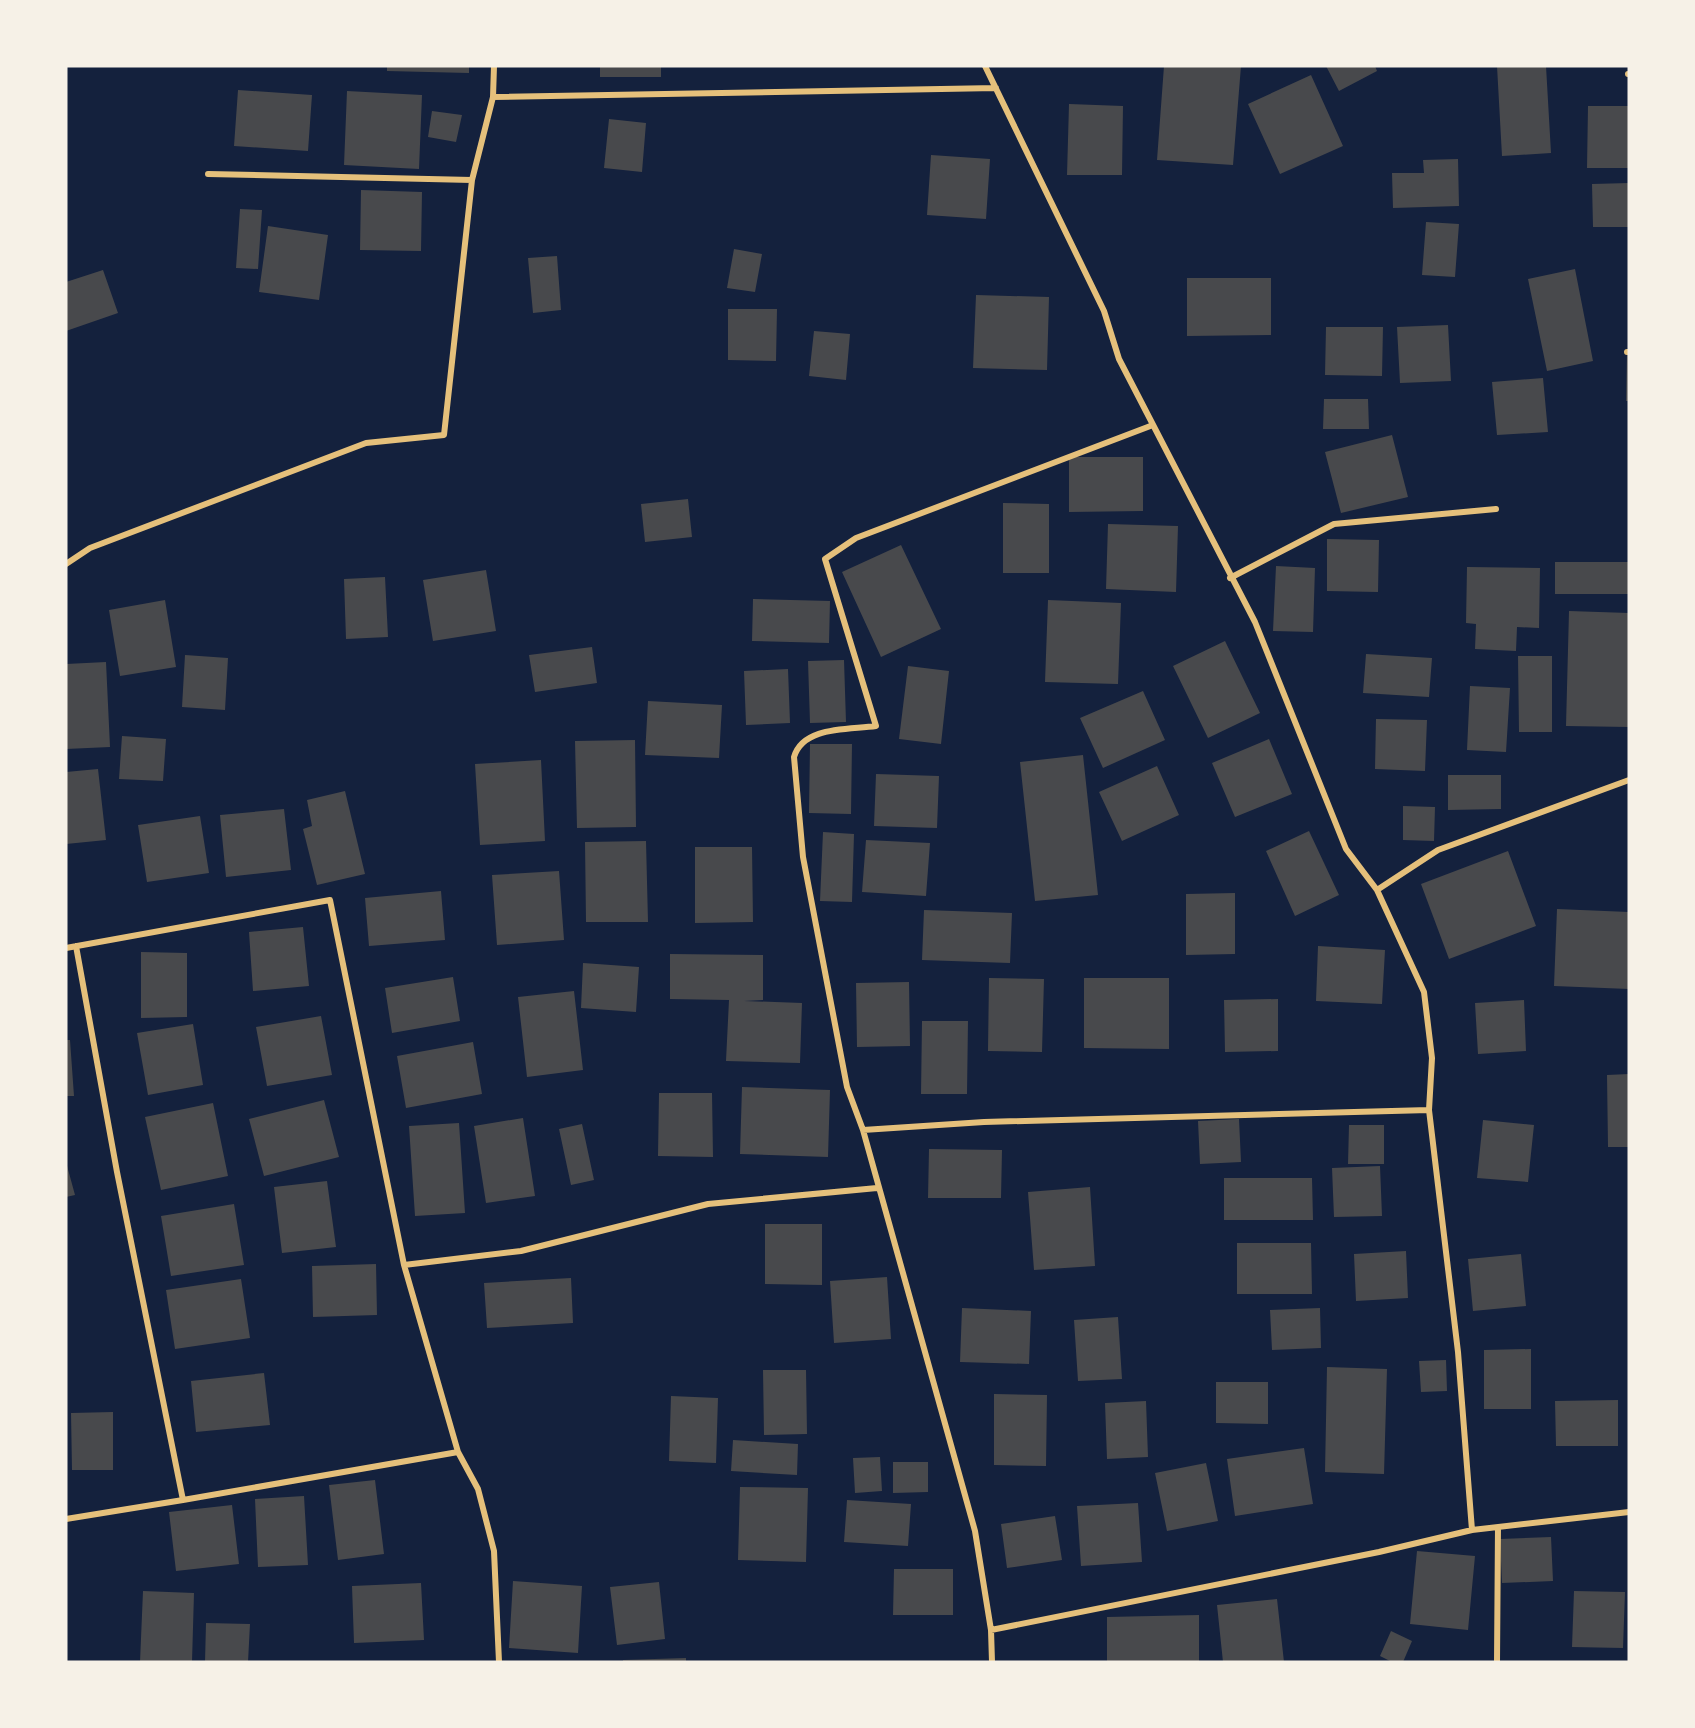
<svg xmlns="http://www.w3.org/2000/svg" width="1695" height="1728" viewBox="0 0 1695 1728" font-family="'Source Sans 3',sans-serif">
  <rect width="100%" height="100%" fill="#14213d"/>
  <path fill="#48494c" d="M387,66H469V73L387,71Z
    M600,66H661V77H600Z
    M1164,66H1241L1233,165L1157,160Z
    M1326,66H1375L1377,71L1339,91Z
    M1497,66H1546L1551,153L1502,156Z
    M1311,75L1343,146L1280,174L1248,104Z
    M238,90L312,95L308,151L234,146Z
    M347,91L422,95L419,169L344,165Z
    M1069,104L1123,106L1122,175H1067Z
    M1588,106H1629V168H1587Z
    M432,111L462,115L456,142L428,137Z
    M609,119L646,123L642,172L604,168Z
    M931,155L990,159L986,219L927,215Z
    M1458,159L1459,206L1393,208L1392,173H1424L1423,160Z
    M1629,183V227H1593L1592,184Z
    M361,190L422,192L421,251L360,250Z
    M240,209L262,210L258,269L236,268Z
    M1426,222L1459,224L1455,277L1422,275Z
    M268,226L328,235L319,300L259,292Z
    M734,249L762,254L755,292L727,288Z
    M557,256L561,310L533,313L528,258Z
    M1575,269L1593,361L1547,371L1528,279Z
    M103,270L118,313L66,331V282Z
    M1187,278H1271V335L1187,336Z
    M976,295L1049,297L1047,370L973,368Z
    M728,309H777L776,361L728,360Z
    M1448,325L1451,381L1400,383L1397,327Z
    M1326,327H1383L1382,376L1325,375Z
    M814,331L850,334L846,380L809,376Z
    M1627,352H1629V401H1626Z
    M1543,378L1548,432L1497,435L1492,382Z
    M1324,399H1368L1369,429H1323Z
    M1392,435L1408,497L1341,513L1325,452Z
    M1069,457H1143V511L1069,512Z
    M688,499L692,537L645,542L641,504Z
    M1003,503L1049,504V573H1003Z
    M1108,524L1178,526L1176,592L1106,589Z
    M1327,539L1379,540L1378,592L1327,591Z
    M901,545L941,629L881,657L842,572Z
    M1555,562H1628V594H1555Z
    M1276,566L1315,568L1313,632L1273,631Z
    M1467,567L1540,568L1539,628L1517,627L1516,651L1475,649L1476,624L1466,623Z
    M486,570L496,631L433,641L423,580Z
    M385,577L388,637L346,639L344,579Z
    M753,599L830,601L829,643L752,641Z
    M165,600L176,667L120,676L109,610Z
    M1048,600L1121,603L1118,684L1045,682Z
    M1569,611L1629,613V727L1566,726Z
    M1225,641L1260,713L1208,738L1173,666Z
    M592,647L597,683L535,692L529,655Z
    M1366,654L1432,658L1429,697L1363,693Z
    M185,655L228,658L225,710L182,707Z
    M1518,656H1552V732H1519Z
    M844,660L846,722L810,723L808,661Z
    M106,662L110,747L66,749V664Z
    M908,666L949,671L941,744L899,739Z
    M788,669L790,723L746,725L744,671Z
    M1470,686L1510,688L1506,752L1467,750Z
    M1143,691L1165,740L1103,768L1080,718Z
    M648,701L722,705L719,758L645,755Z
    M1376,719L1427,720L1425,771L1375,769Z
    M122,736L166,739L163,781L119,779Z
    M1269,739L1292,794L1235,817L1212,763Z
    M635,740L636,827L577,828L575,741Z
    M810,744H852L851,814L809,813Z
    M1083,755L1098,895L1035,901L1020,762Z
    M541,760L545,841L480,845L475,764Z
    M1157,766L1179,815L1122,841L1099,792Z
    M98,769L106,840L66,844V772Z
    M876,774L939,776L937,828L874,826Z
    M1448,775H1501V809L1448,810Z
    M345,791L365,874L317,885L303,829L312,826L307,800Z
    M1403,806L1435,807L1434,841L1403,840Z
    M284,809L291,870L226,877L220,815Z
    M200,816L209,873L147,882L138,825Z
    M1309,831L1339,895L1295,916L1266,851Z
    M823,832L854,834L852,902L820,901Z
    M866,840L930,843L926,896L862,892Z
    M646,841L648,922H586L585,842Z
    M695,847H752L753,922L695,923Z
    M1508,851L1536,926L1449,959L1421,884Z
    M559,871L564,940L497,945L492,875Z
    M441,891L445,940L369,946L365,898Z
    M1235,893V954L1186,955V894Z
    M1557,909L1629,912V989L1554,986Z
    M924,910L1012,913L1010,963L922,960Z
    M303,927L309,986L253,991L249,932Z
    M1318,946L1385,950L1382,1004L1316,1001Z
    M141,952L187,953V1017L141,1018Z
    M670,954L763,955V1000L744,1001L802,1003L800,1063L726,1061L729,1000L670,999Z
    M583,963L639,967L636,1012L581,1008Z
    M453,977L460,1021L392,1033L385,988Z
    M989,978L1044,979L1042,1052L988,1051Z
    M1084,978H1169V1049L1084,1048Z
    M909,982L910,1046L857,1047L856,983Z
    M574,991L583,1070L527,1077L518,997Z
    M1278,999V1051L1225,1052L1224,1000Z
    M1524,1000L1526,1051L1478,1054L1475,1003Z
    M321,1016L332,1075L267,1086L256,1027Z
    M922,1021H968L967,1094H921Z
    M193,1024L203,1085L148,1095L137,1033Z
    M66,1040H70L74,1096H66Z
    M473,1042L482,1094L406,1108L397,1056Z
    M1629,1074V1147H1608L1607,1075Z
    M742,1087L830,1090L828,1157L740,1154Z
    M659,1093H712L713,1157L658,1156Z
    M324,1100L339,1157L264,1176L249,1119Z
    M213,1103L228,1176L161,1190L145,1117Z
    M523,1118L535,1196L486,1203L474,1126Z
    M1239,1119L1241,1162L1200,1164L1198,1121Z
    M1483,1120L1534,1125L1528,1182L1477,1178Z
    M459,1123L465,1213L415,1216L409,1126Z
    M582,1124L594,1180L571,1185L559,1129Z
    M1349,1125H1384V1164H1348Z
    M929,1149L1002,1150L1001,1198H928Z
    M66,1162L75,1195L66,1197Z
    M1380,1166L1382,1216L1334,1217L1332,1168Z
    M1224,1178H1312L1313,1220H1224Z
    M327,1181L336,1247L282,1253L274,1187Z
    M1090,1187L1095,1266L1034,1270L1028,1192Z
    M234,1204L244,1265L171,1276L161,1216Z
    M765,1224H822V1285L765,1284Z
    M1237,1243H1311L1312,1294H1237Z
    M1406,1251L1408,1298L1356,1301L1354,1254Z
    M1521,1254L1526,1306L1473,1311L1468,1259Z
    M376,1264L377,1315L313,1317L312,1266Z
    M887,1277L891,1339L834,1343L830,1281Z
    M571,1278L573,1323L487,1328L484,1283Z
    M241,1279L250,1338L175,1349L166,1290Z
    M962,1308L1031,1311L1029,1364L960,1362Z
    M1320,1308L1321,1348L1272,1350L1270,1310Z
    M1118,1317L1122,1379L1078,1381L1074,1320Z
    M1531,1349V1409H1484V1350Z
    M1446,1360L1447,1391L1421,1392L1419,1361Z
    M1327,1367L1387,1369L1384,1474L1325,1472Z
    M763,1370H806L807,1434L764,1435Z
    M264,1373L270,1425L196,1432L191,1381Z
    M1216,1382H1268V1424L1216,1423Z
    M994,1394L1047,1395L1046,1466L994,1465Z
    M671,1396L718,1398L716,1463L669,1461Z
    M1618,1400V1446H1556L1555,1401Z
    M1146,1401L1148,1457L1107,1459L1105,1403Z
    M113,1412V1470H72L71,1413Z
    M733,1440L798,1444L797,1475L731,1471Z
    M1304,1448L1313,1504L1235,1516L1227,1459Z
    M880,1457L882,1491L855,1493L853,1458Z
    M893,1462H928V1492L893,1493Z
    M1206,1463L1218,1521L1167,1531L1155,1473Z
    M375,1480L384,1554L338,1560L329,1485Z
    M740,1487L808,1488L806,1562L738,1560Z
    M304,1496L308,1565L258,1567L255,1499Z
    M847,1500L911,1504L908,1546L844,1542Z
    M1138,1503L1142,1562L1081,1566L1077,1506Z
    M232,1505L239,1564L176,1571L169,1512Z
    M1055,1516L1062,1560L1007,1568L1001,1524Z
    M1551,1537L1553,1581L1502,1583L1500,1539Z
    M1417,1551L1475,1556L1468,1630L1410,1624Z
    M894,1569H953V1615H893Z
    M513,1581L582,1586L578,1653L509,1648Z
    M659,1582L665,1639L617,1645L610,1587Z
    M421,1583L424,1640L354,1643L352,1586Z
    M143,1591L194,1593L192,1662H140Z
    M1574,1591L1625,1592L1623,1648L1572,1647Z
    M1277,1599L1284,1662H1223L1217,1605Z
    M1199,1615V1662H1107V1617Z
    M206,1623L250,1624L248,1662H205Z
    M1391,1631L1412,1641L1403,1662H1392L1380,1656Z
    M686,1658V1662H623V1660Z"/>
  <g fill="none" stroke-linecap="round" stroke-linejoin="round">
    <path stroke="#e5c07b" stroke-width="6" d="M985,66L1104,311L1119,359L1255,622L1346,849L1377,890L1438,850L1629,780
      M1628,74H1629
      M493,97L494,66
      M208,174L472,180
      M1627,352H1629
      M66,564L90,548L366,443L444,435L472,180L493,97L996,88
      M1230,578L1334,524L1496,509
      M1377,890L1424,992L1432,1058L1429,1110
      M66,948L330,900L404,1265L458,1452L183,1500L117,1172L76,946
      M863,1130L847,1087L803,857L794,757C803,726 848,730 876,726L825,559L856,538L1153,425
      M404,1265L521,1251L708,1204L877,1188
      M458,1452L478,1489L494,1551L499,1662
      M66,1519L183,1500
      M991,1630L975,1531L863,1130L984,1122L1429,1110L1458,1352L1472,1530
      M992,1662L991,1630L1379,1552L1472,1530L1629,1512
      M1497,1662L1498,1527"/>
  </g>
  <rect width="1695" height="1728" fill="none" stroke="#f6f1e7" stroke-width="135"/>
</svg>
